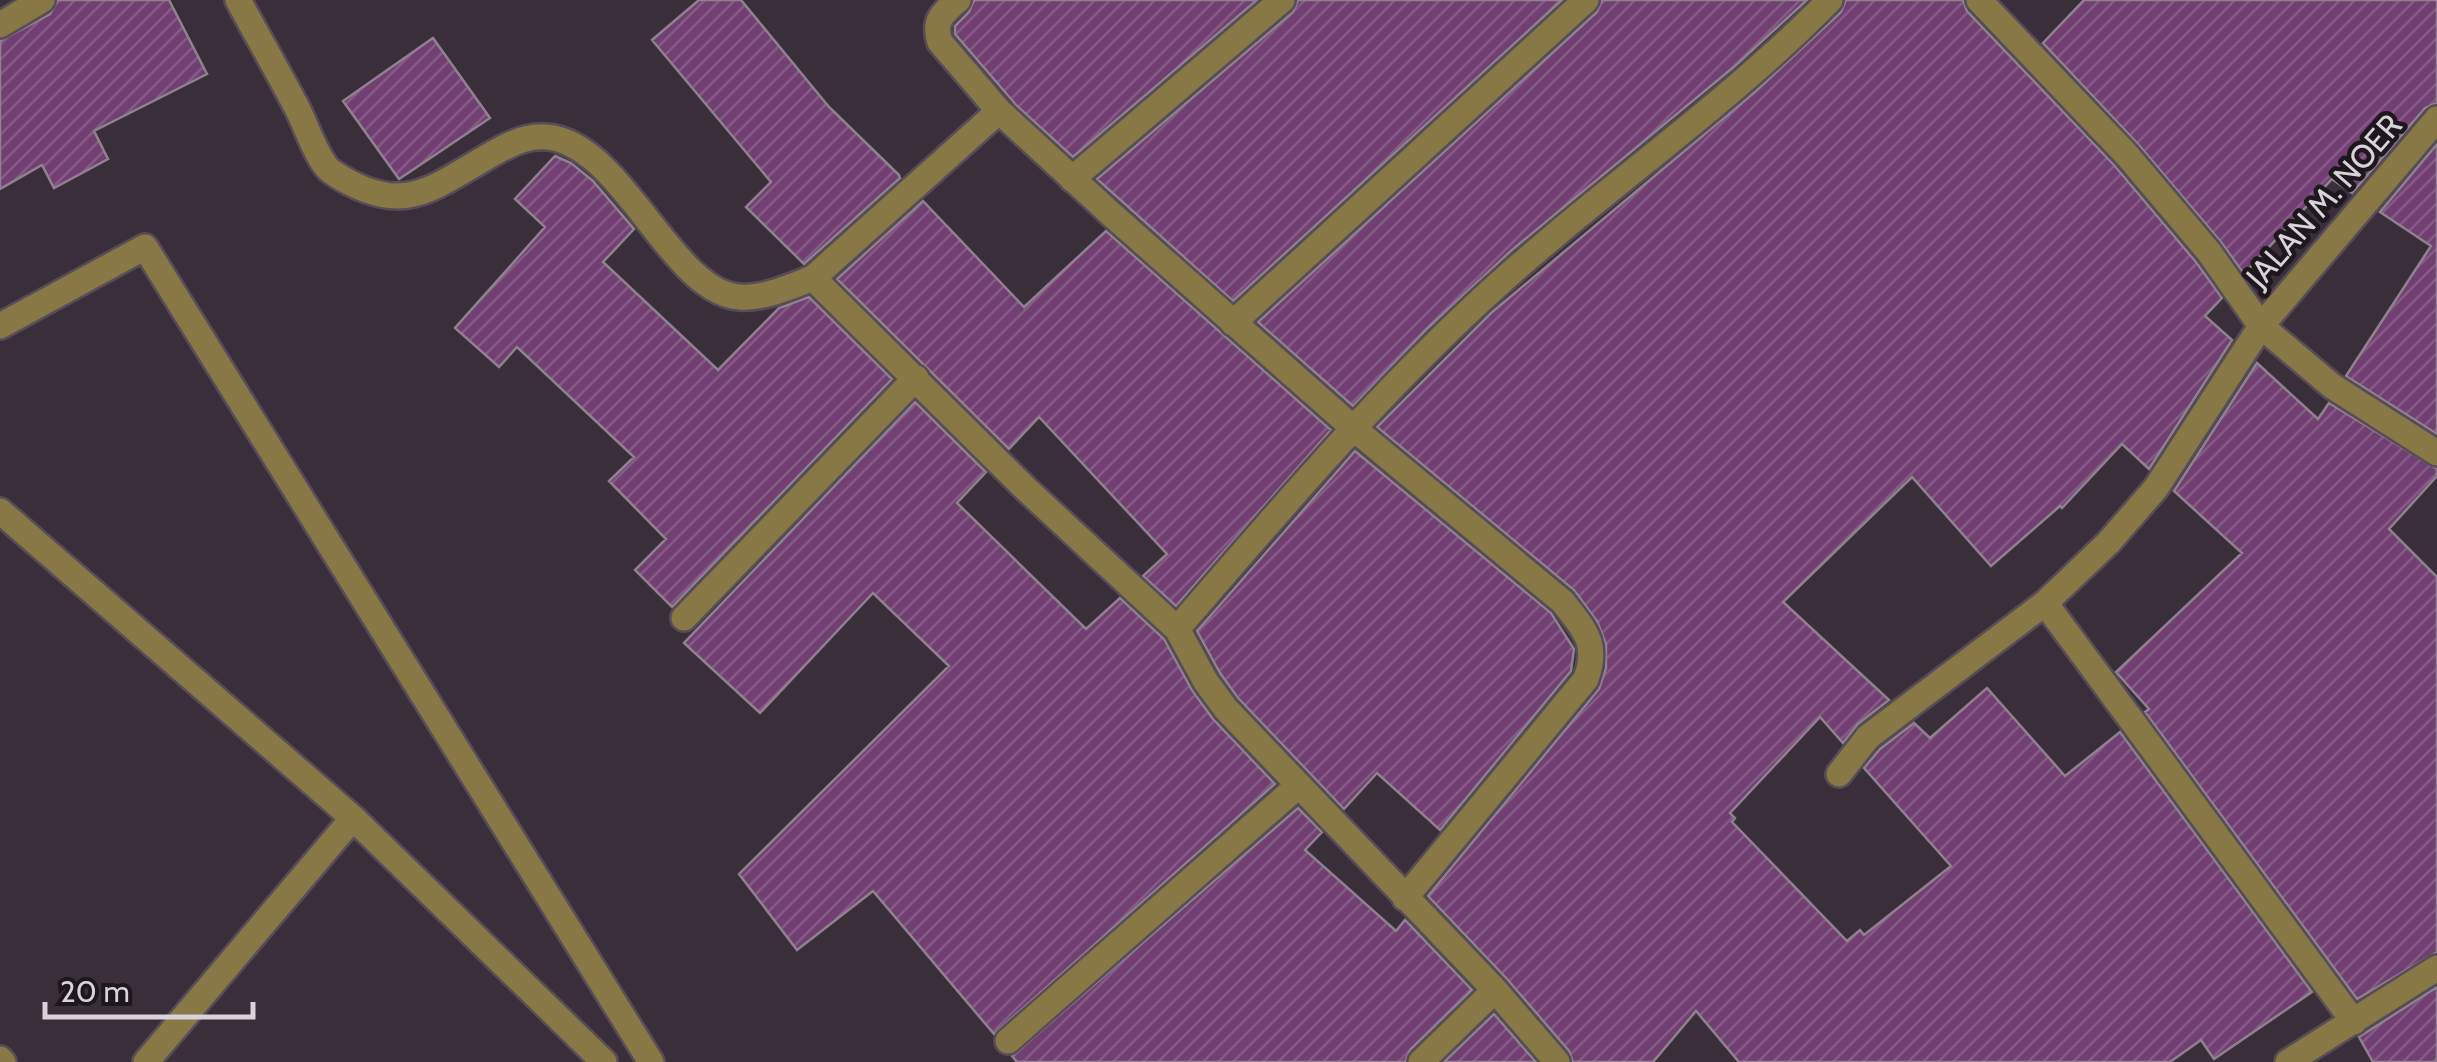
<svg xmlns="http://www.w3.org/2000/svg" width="2437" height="1062" viewBox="0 0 2437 1062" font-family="Cabin,sans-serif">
  <defs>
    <pattern id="building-hatch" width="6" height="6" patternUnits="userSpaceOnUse" patternTransform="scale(2.5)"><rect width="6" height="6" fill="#713f72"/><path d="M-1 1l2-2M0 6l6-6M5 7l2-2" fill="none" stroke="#855a86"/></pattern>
  </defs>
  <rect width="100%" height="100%" fill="#3a2e3a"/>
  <path fill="url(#building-hatch)" stroke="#90818f" stroke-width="2.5" d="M58,0H169L207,74L94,131L108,159L54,188L42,165L0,189V41L50,14Z
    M699,0H741L829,107L899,175L900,178L804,264L746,207L771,182L652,40Z
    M974,0H1257L1073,157L1017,106L955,34V26L969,12Z
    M1298,0H1562L1233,301L1097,179L1293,12Z
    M1602,0H1807L1735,66L1512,250L1428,328L1353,406L1258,322L1597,12Z
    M1846,0H1963L1967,11L2114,165L2196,262L2222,298L2205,316L2232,340L2149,469L2122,444L2062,508L2060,506L1991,566L1912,477L1783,602L1889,700L1858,724L1843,743L1820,717L1730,813L1735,818L1732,822L1847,941L1860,930L1864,935L1951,866L1864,768L1880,749L1914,723L1930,738L1987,688L2065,776L2120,732L2312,992L2214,1059L2201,1040L2170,1062H1739L1696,1011L1653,1062H1573L1569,1051L1507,979L1428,896L1599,689L1606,668V644L1597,621L1574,590L1377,427L1491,313L1756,91L1841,12Z
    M2084,0H2437V103L2425,108L2352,193L2332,179L2244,274L2221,242L2138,144L2043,43Z
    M433,38L490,118L399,179L343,101Z
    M2437,144V434L2346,376L2431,246L2380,212Z
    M555,156L571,163L593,181L634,229L603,262L718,370L779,308L809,297L892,379L672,607L635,570L666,539L609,481L634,457L517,347L499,367L455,328L545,227L515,199Z
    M923,201L1024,307L1106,231L1331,430L1176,606L1143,576L1167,554L1039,417L1009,449L837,279Z
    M2257,363L2318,419L2329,403L2437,469V476L2389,529L2437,577V952L2357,999L2145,712L2149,709L2116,672L2242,553L2174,491Z
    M915,402L986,472L957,503L1086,629L1120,598L1164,639L1192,690L1213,719L1275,784L994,1034L873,891L797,950L739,874L949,666L873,593L760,713L684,643Z
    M1355,451L1551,613L1574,649L1571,671L1440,830L1377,773L1344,809L1238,698L1220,673L1197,631Z
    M1298,808L1322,832L1305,850L1396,931L1405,920L1472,990L1410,1050L1405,1062H1017L1012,1056Z
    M2437,987V1062H2373L2359,1037Z
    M1494,1014L1536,1062H1444Z"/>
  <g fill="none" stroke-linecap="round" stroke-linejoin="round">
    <defs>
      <path id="minor" d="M238,0C257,35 277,70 296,106C305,122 318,163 332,172C407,222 435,184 503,148C519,140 535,134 554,138C626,153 674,294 740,297C763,299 792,286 813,278L1026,489L1177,629L1206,682L1226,709L1495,990L1557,1062
        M958,0C942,13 933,22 940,42L999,111L1111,214L1352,427L1563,602C1584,630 1599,642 1586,679L1405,898
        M1979,0L2126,154L2209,252L2261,326L2332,386L2437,453
        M0,25L42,0
        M1072,179L1282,0
        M813,278L999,111
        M1233,323L1586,0
        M0,326L145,247L651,1062
        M0,511L353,818
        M2045,603L2354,1022
        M684,618L916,378
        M1177,629C1275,516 1370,403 1480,301C1593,196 1722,110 1830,0
        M1839,774L1868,737L2045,603L2108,543L2156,488L2261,326L2437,119
        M1008,1041L1298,786
        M0,1059L3,1062
        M146,1062L353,818L604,1062
        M1421,1062L1495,990
        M2288,1062L2437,968"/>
    </defs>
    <use href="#minor" stroke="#574c57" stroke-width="30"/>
    <use href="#minor" stroke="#877846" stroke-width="25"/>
  </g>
  <g text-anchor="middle" stroke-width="9" stroke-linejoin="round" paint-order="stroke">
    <g font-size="32" fill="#dad2da" stroke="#1e181e">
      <text transform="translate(2324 201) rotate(-49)" y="11">JALAN M. NOER</text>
    </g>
  </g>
  <path d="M45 1002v15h208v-15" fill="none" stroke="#dad2da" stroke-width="5"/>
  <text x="60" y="1002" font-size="30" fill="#dad2da" stroke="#1e181e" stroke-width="8" paint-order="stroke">20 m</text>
</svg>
